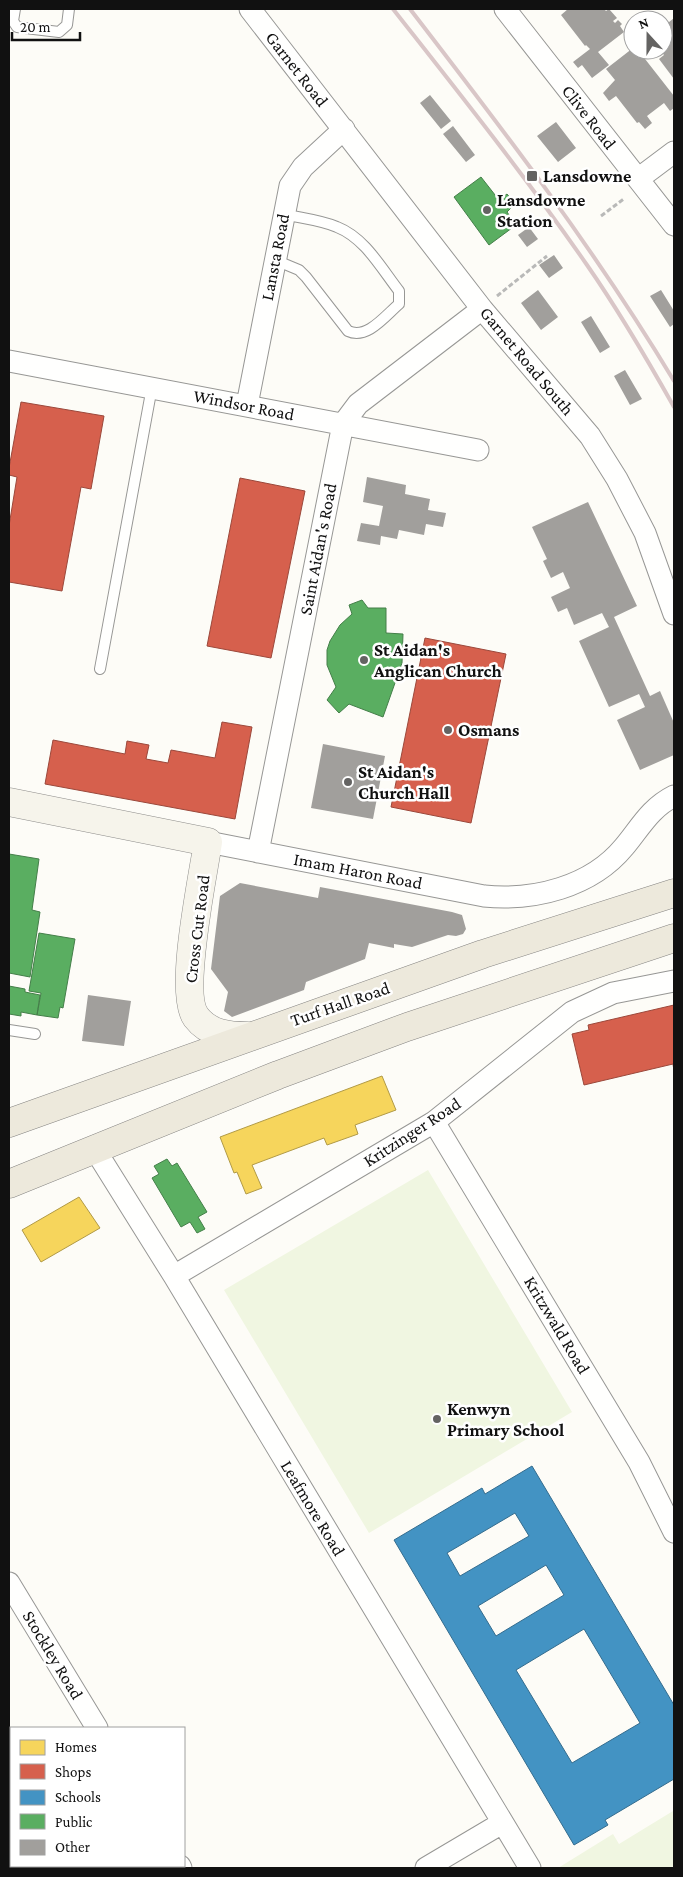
<svg xmlns="http://www.w3.org/2000/svg" width="683" height="1877" viewBox="0 0 683 1877" font-family="'Crimson Pro',serif">
  <rect width="100%" height="100%" fill="#fdfcf7"/>
  <path fill="#f0f6e1" d="M428,1170L572,1412L369,1533L224,1290Z
    M673,1811L674,1868H558L613,1834L619,1844Z"/>
  <path fill="#f6d55c" stroke="#b19a46" d="M382,1076L396,1110L355,1125L358,1134L327,1145L324,1138L252,1165L262,1188L246,1194L237,1172L234,1173L220,1137Z
    M79,1197L100,1228L41,1262L22,1230Z"/>
  <path fill="#d6604d" stroke="#9b483b" d="M21,402L104,416L91,489L81,487L62,591L9,582V526L17,477L9,475V468Z
    M240,478L305,491L271,658L207,646Z
    M425,638L506,654L471,823L391,807Z
    M222,722L252,727L235,819L45,784L53,740L125,754L127,741L149,745L146,759L168,763L171,750L215,758Z
    M674,1005V1071L673,1064L584,1085L572,1034L589,1030L588,1025Z"/>
  <path fill="#4393c3" stroke="#346c8e" fill-rule="evenodd" d="M532,1466L674,1705V1779L605,1820L608,1825L574,1845L394,1540L482,1488L485,1494ZM515,1513L529,1536L460,1576L447,1553ZM546,1565L564,1595L496,1636L478,1606ZM584,1629L640,1723L572,1763L516,1670Z"/>
  <path fill="#5aae61" stroke="#447f49" d="M481,177L499,200L507,194L515,204L507,212L516,225L489,245L454,197Z
    M362,600L368,608H386V633L403,634L402,663L383,717L349,704L339,713L327,700L336,687L327,665V650L330,641L340,625L352,614L349,605Z
    M9,854L39,859L32,910L40,912L30,977L9,973Z
    M39,933L75,939L63,1008L60,1007L58,1018L37,1015L41,993L29,991Z
    M9,986L25,989V992L40,995L37,1015L21,1012V1016L9,1014Z
    M167,1159L172,1166L177,1163L207,1212L198,1217L205,1229L197,1233L190,1222L181,1227L152,1178L159,1174L154,1166Z"/>
  <path fill="#a19f9c" d="M568,9H604L606,11L609,9L617,18L613,21L615,23L618,20L622,24L620,26L624,32L598,52L609,65L592,78L582,65L578,68L573,62L590,49L586,45L585,46L561,15Z
    M674,18V79L659,59L664,55L660,50H663V27Z
    M633,48V50H638L674,96V108L670,111L664,103L647,116L652,123L645,129L639,122L637,123L616,96L609,101L603,93L615,80L606,69Z
    M430,95L451,121L441,129L420,103Z
    M556,122L576,148L558,162L537,136Z
    M453,126L475,155L466,162L443,134Z
    M529,227L538,239L527,247L518,235Z
    M554,255L563,268L549,278L539,265Z
    M538,290L558,317L541,330L521,303Z
    M661,290L674,311V324L670,327L650,296Z
    M591,316L610,347L600,353L581,322Z
    M625,370L642,399L630,405L614,376Z
    M367,477L406,485L405,494L430,499L428,510L446,513L443,527L426,524L424,535L399,530L397,539L381,536L380,545L357,541L361,523L379,526L383,506L363,502Z
    M588,502L637,606L614,617L650,696L660,691L674,723V755L640,770L617,720L645,707L639,694L609,707L579,641L609,627L602,613L574,625L567,608L558,612L551,597L570,588L563,572L551,578L543,561L547,559L532,527Z
    M323,744L385,756L373,819L311,808Z
    M240,883L318,898L320,887L452,912L462,915L466,929L463,934L456,936L448,935L412,947L394,944V948L369,943L365,959L306,982L304,990L232,1017L224,1011L228,992L211,969L220,896Z
    M88,995L131,1001L124,1046L82,1041Z"/>
  <g fill="none" stroke-linecap="round" stroke-linejoin="round">
    <defs>
      <path id="lane" d="M15,9L13,21L17,27L59,32L67,25L69,9
        M275,260L299,270L306,277L348,331C367,340 385,316 399,304V291C381,268 365,238 337,227C321,220 300,218 283,214
        M100,669L152,387
        M9,1030L35,1034"/>
      <path id="street" d="M250,9L482,309L590,436L617,479L645,533L674,614
        M505,9L674,225
        M638,179L674,152
        M9,361L478,450
        M247,405L290,186L303,167L344,129
        M208,842L484,896C534,901 591,887 624,847C640,828 650,808 674,796
        M258,852L343,424L358,404L482,309
        M434,1122L639,1462L674,1532
        M94,1148L174,1276L530,1868
        M174,1276L434,1122L572,1012L613,993L674,981
        M9,1583L97,1728
        M180,1866L181,1868
        M426,1868L502,1823"/>
      <path id="secondary" d="M9,802L208,842C203,876 178,993 196,1017C209,1034 228,1036 248,1036"/>
      <path id="primary" d="M9,1123L483,954L674,893
        M9,1184L278,1075L407,1027L674,938"/>
    </defs>
    <use href="#lane" stroke="#979795" stroke-width="12"/>
    <use href="#street" stroke="#979795" stroke-width="23"/>
    <use href="#secondary" stroke="#8e8d8b" stroke-width="29"/>
    <use href="#primary" stroke="#858482" stroke-width="29"/>
    <path stroke="#b9b9b8" stroke-width="3" stroke-dasharray="5 2.5" stroke-linecap="butt" d="M601,216L625,198
      M497,296L547,256"/>
    <use href="#lane" stroke="#fffffe" stroke-width="10"/>
    <use href="#street" stroke="#fffffe" stroke-width="21"/>
    <use href="#secondary" stroke="#f6f4eb" stroke-width="28"/>
    <use href="#primary" stroke="#ede9dc" stroke-width="28"/>
    <path stroke="#d9c6c7" stroke-width="4" d="M393,9C459,93 526,177 587,265C619,311 647,359 674,407
      M410,9C504,131 594,248 674,381"/>
  </g>
  <g fill="#646362" stroke="#fff" stroke-width="2">
    <rect x="526" y="170" width="12" height="12" rx="2.5"/>
    <circle cx="487" cy="210" r="5"/>
    <circle cx="364" cy="660" r="5"/>
    <circle cx="448" cy="730" r="5"/>
    <circle cx="348" cy="782" r="5"/>
    <circle cx="437" cy="1419" r="5"/>
  </g>
  <g text-anchor="middle" stroke-width="5" stroke-linejoin="round" paint-order="stroke">
    <g font-size="18" fill="#111" stroke="#fff">
      <text transform="translate(297 69) rotate(52)" y="6">Garnet Road</text>
      <text transform="translate(589 117) rotate(52)" y="6">Clive Road</text>
      <text transform="translate(275 257) rotate(-79)" y="6">Lansta Road</text>
      <text transform="translate(527 361) rotate(50)" y="6">Garnet Road South</text>
      <text transform="translate(244 405) rotate(11)" y="6">Windsor Road</text>
      <text transform="translate(318 549) rotate(-79)" y="6">Saint Aidan's Road</text>
      <text transform="translate(358 871) rotate(11)" y="6">Imam Haron Road</text>
      <text transform="translate(197 929) rotate(-83)" y="6">Cross Cut Road</text>
      <text transform="translate(340 1004) rotate(-19)" y="6">Turf Hall Road</text>
      <text transform="translate(412 1132) rotate(-33)" y="6">Kritzinger Road</text>
      <text transform="translate(557 1325) rotate(59)" y="6">Kritzwald Road</text>
      <text transform="translate(313 1508) rotate(59)" y="6">Leafmore Road</text>
      <text transform="translate(53 1655) rotate(59)" y="6">Stockley Road</text>
    </g>
    <g font-size="18" font-weight="bold" fill="#111" stroke="#fff" text-anchor="start">
      <text x="543" y="182">Lansdowne</text>
      <text x="497" y="206">Lansdowne<tspan x="497" dy="21">Station</tspan></text>
      <text x="374" y="656">St Aidan's<tspan x="374" dy="21">Anglican Church</tspan></text>
      <text x="458" y="736">Osmans</text>
      <text x="358" y="778">St Aidan's<tspan x="358" dy="21">Church Hall</tspan></text>
      <text x="447" y="1415">Kenwyn<tspan x="447" dy="21">Primary School</tspan></text>
    </g>
  </g>
  <rect width="683" height="1877" fill="none" stroke="#111111" stroke-width="20"/>
  <rect x="10" y="1727" width="175" height="140" fill="#ffffff" stroke="#a0a0a0"/>
  <rect x="20" y="1740" width="25" height="15" fill="#f6d55c" stroke="#a0a0a0"/>
  <text x="55" y="1752" font-size="15" fill="#111111">Homes</text>
  <rect x="20" y="1764" width="25" height="15" fill="#d6604d" stroke="#a0a0a0"/>
  <text x="55" y="1777" font-size="15" fill="#111111">Shops</text>
  <rect x="20" y="1790" width="25" height="15" fill="#4393c3" stroke="#a0a0a0"/>
  <text x="55" y="1802" font-size="15" fill="#111111">Schools</text>
  <rect x="20" y="1814" width="25" height="15" fill="#5aae61" stroke="#a0a0a0"/>
  <text x="55" y="1827" font-size="15" fill="#111111">Public</text>
  <rect x="20" y="1840" width="25" height="15" fill="#a19f9c" stroke="#a0a0a0"/>
  <text x="55" y="1852" font-size="15" fill="#111111">Other</text>
  <g transform="translate(648 35) rotate(339)"><circle r="24" fill="#ffffff" stroke="#a0a0a0"/>
  <path d="M0-4L9 19L0 12L-9 19Z" fill="#646362"/>
  <text y="-8" font-size="14" font-weight="bold" text-anchor="middle" fill="#111111">N</text>
  </g>
  <path d="M12 32v8h68v-8" fill="none" stroke="#111111" stroke-width="2.5"/>
  <text x="20" y="32" font-size="15" fill="#111111" stroke="#ffffff" stroke-width="4" paint-order="stroke">20 m</text>
</svg>
